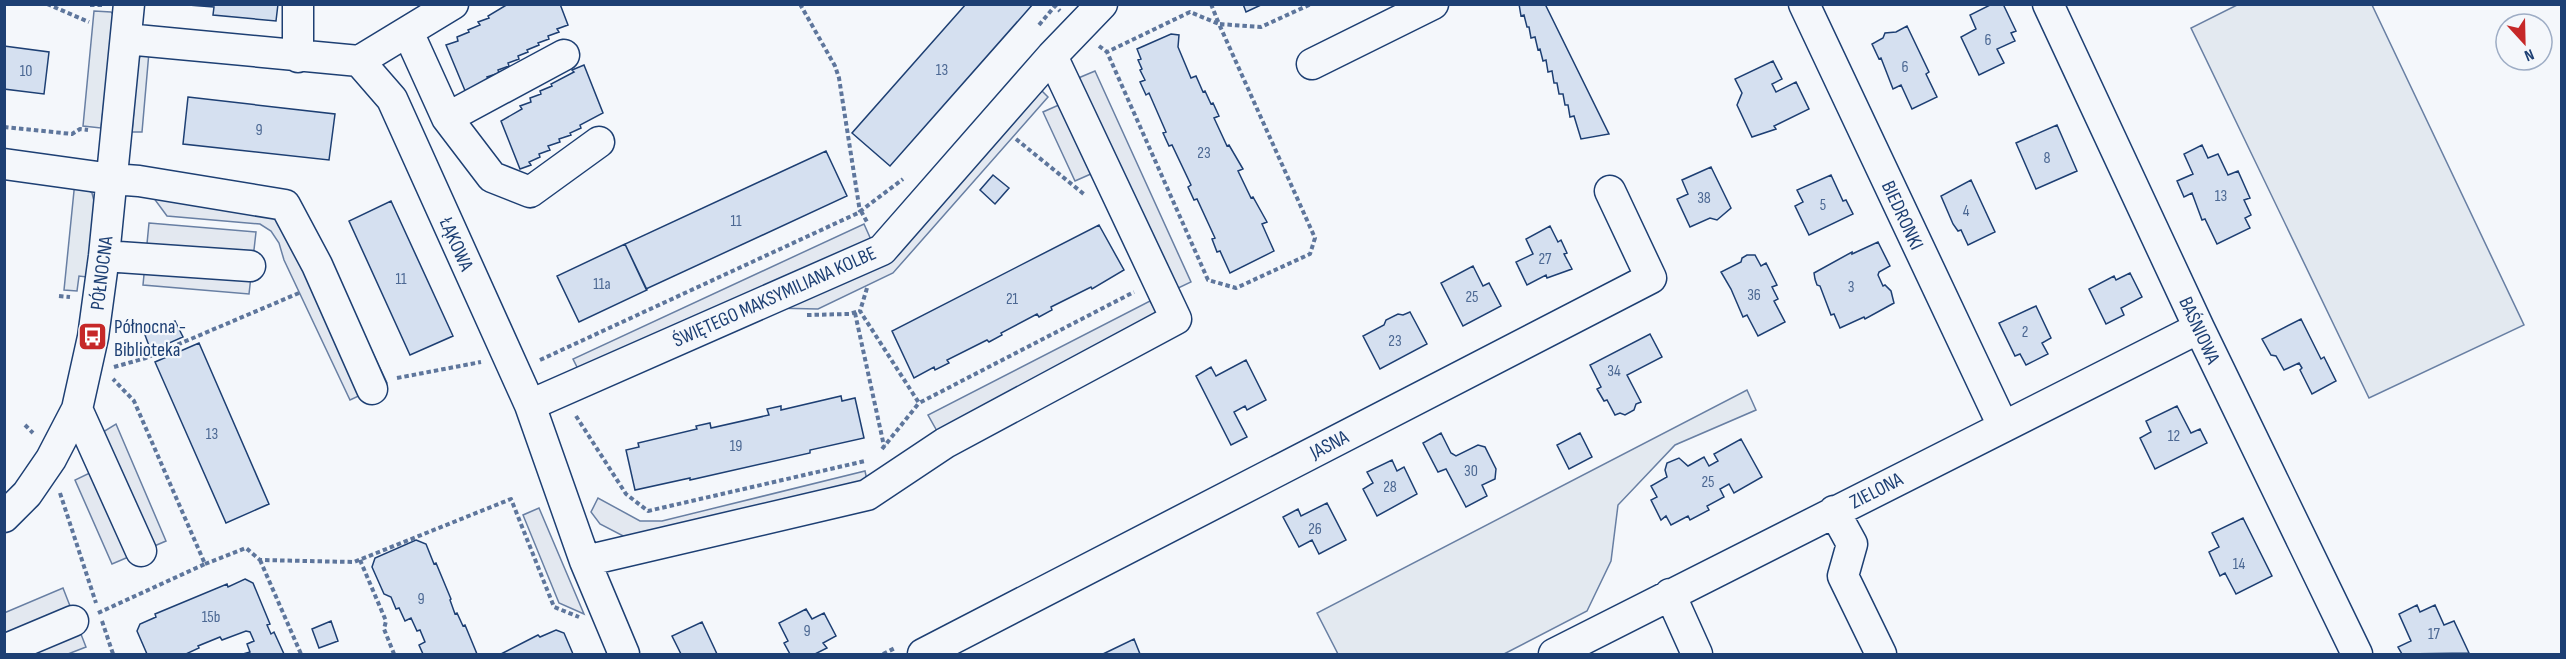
<svg xmlns="http://www.w3.org/2000/svg" width="2566" height="659" viewBox="0 0 2566 659" font-family="'Sofia Sans Condensed',sans-serif">
  <rect width="100%" height="100%" fill="#f4f7fb"/>
  <path fill="#e3e9f0" stroke="#687fa3" stroke-width="1.5" d="M2237,5H2372L2524,325L2369,398L2191,28Z
    M94,11L111,12L114,15L101,128L83,126Z
    M149,52L142,132H132L138,60L141,55Z
    M75,181L92,193L95,205L87,277L79,276L77,291L64,290Z
    M1747,390L1756,410L1675,445L1618,505L1611,561L1587,611L1504,654H1338L1317,613Z"/>
  <path fill="#e3e8f0" stroke="#687fa3" stroke-width="1.5" d="M1095,71L1191,282L1172,291L1076,79Z
    M1038,87L1048,97L893,273L818,309L770,308L887,257Z
    M1061,104L1093,173L1075,181L1043,112Z
    M250,184L273,188L294,200L309,218L387,383L350,400L284,260L279,243L271,231L260,224L167,216L150,193Z
    M149,223L256,232L249,294L143,285Z
    M864,224L872,242L581,375L573,359Z
    M1150,301L1159,317L937,431L928,415Z
    M116,424L166,541L112,564L75,480L94,471L103,432Z
    M865,471L869,490L627,538L600,524L591,512L598,498L640,521H662Z
    M539,508L584,614L559,603L523,515Z
    M63,588L86,647L68,654H5L4,613Z"/>
  <path fill="#d5e0f0" stroke="#1d3f73" stroke-width="1.5" d="M278,4L276,21L213,15L214,7L188,5Z
    M508,4H560L568,25L557,29L559,32L548,36L549,39L538,43L539,45L527,50L528,52L518,56L519,59L508,63L509,66L498,70L499,73L487,77L489,80L466,93L446,45L458,41L457,37L469,32L468,30L480,25L478,22L489,18L488,16Z
    M966,4H1033L890,166L852,133Z
    M1243,4H1263L1246,12Z
    M1519,4H1545L1609,134L1581,139L1574,116L1570,117L1568,105H1565L1563,94H1559L1557,83H1554L1552,71L1548,72L1546,60L1543,61L1540,49L1538,50L1535,37L1531,38L1529,27H1527L1524,15L1521,16Z
    M1992,4H2003L2016,31L2011,33L2015,41L1997,49L2004,63L1979,75L1961,37L1976,29L1970,15Z
    M1907,26L1929,72L1926,74L1937,97L1912,109L1901,85L1893,89L1881,58L1879,59L1872,44L1883,38L1885,33L1896,32Z
    M1171,34L1179,35L1178,47L1191,78L1196,76L1203,92L1205,91L1211,104L1213,103L1219,116L1214,118L1227,146L1229,145L1243,169L1238,171L1251,198L1253,197L1267,222L1262,224L1274,251L1230,273L1220,251L1217,252L1212,239L1215,238L1197,199L1194,200L1188,187L1191,185L1172,145L1169,146L1163,133L1166,132L1149,93L1146,95L1140,82L1145,80L1140,70L1142,69L1138,60L1141,59L1137,49Z
    M4,46L49,52L44,94L4,89Z
    M1773,61L1782,79L1772,84L1776,92L1796,82L1809,109L1774,126L1776,129L1752,137L1737,105L1742,93L1735,79Z
    M584,65L603,113L580,125L581,128L570,133L571,135L559,139L560,142L548,146L550,150L539,154L540,157L529,162L531,165L520,169L501,121L522,109L520,106L531,102L530,98L541,94L540,91L552,86L551,84L574,72L572,70Z
    M188,97L335,114L329,160L183,144Z
    M2057,125L2077,171L2036,189L2016,143Z
    M2202,145L2208,158L2218,154L2228,175L2238,171L2250,198L2244,200L2251,215L2245,218L2250,228L2217,244L2205,219L2202,220L2192,193L2184,197L2177,181L2193,174L2184,154Z
    M826,151L847,196L646,289L625,244Z
    M1711,167L1731,208L1717,220L1710,218L1690,227L1677,199L1688,194L1682,180Z
    M993,175L1009,188L995,204L980,190Z
    M1831,175L1843,201L1846,200L1853,214L1809,235L1795,206L1803,202L1797,190Z
    M1971,180L1995,232L1968,245L1961,230L1958,231L1953,224L1941,196Z
    M391,201L453,336L410,355L349,221Z
    M1099,225L1124,270L1092,289L1091,287L1051,307L1052,310L1039,317L1037,314L1001,333L1002,335L989,342L987,340L947,360L949,363L935,370L934,367L914,378L892,331Z
    M1550,226L1558,242L1561,240L1567,253L1564,254L1572,269L1547,278L1546,275L1527,285L1516,262L1533,254L1526,239Z
    M1878,242L1890,266L1879,272L1878,275L1883,286L1885,285L1891,291L1894,303L1865,319L1864,317L1840,328L1834,314L1831,315L1820,286L1817,285L1815,279L1814,273L1852,252V254Z
    M625,244L647,290L579,322L557,276Z
    M1747,255H1755L1761,266L1766,263L1777,285L1772,287L1778,299L1774,301L1785,322L1758,336L1747,315L1743,317L1731,289L1721,272L1741,262L1742,258Z
    M1473,266L1483,286L1489,283L1501,306L1463,326L1441,283Z
    M2130,273L2142,297L2121,308L2124,315L2106,324L2089,289L2114,276L2116,280Z
    M2036,306L2051,338L2042,343L2048,354L2026,365L2020,354L2015,356L1999,323Z
    M1410,312L1427,344L1380,369L1363,336L1384,325L1386,320L1398,314L1403,315Z
    M2301,319L2321,359L2324,357L2336,381L2312,394L2300,370L2302,368L2299,363L2284,370L2276,356L2271,355L2262,339Z
    M175,321L183,337L151,351L145,335Z
    M1650,334L1662,357L1627,375L1641,402L1636,404L1634,410L1625,415L1620,413L1615,415L1607,400L1604,401L1597,389L1601,387L1590,365Z
    M199,343L269,504L226,523L155,362Z
    M1246,360L1266,400L1247,410L1245,406L1234,412L1247,437L1231,445L1196,376L1211,367L1216,376Z
    M841,396L842,401L855,398L864,438L810,450V453L690,480V478L635,490L626,450L639,447L638,443L697,429L696,426L710,423L711,428L769,415L767,409L781,406V410Z
    M2177,406L2191,433L2200,429L2207,443L2155,469L2140,438L2151,432L2146,421Z
    M1441,433L1451,453L1456,456L1478,445L1485,447L1496,469L1495,479L1482,485L1487,496L1466,507L1446,469L1438,472L1423,443Z
    M1580,433L1592,457L1569,469L1557,445Z
    M1741,439L1762,477L1734,493L1729,484L1720,489L1724,497L1707,506L1709,510L1690,520L1688,516L1671,525L1666,516L1661,520L1651,500L1657,497L1651,486L1667,477L1665,470L1667,463L1679,458L1688,466L1704,457L1709,466L1718,461L1714,454Z
    M1392,460L1397,471L1404,467L1417,494L1377,516L1363,489L1373,483L1367,472Z
    M1327,503L1346,540L1319,554L1312,540L1299,547L1283,517L1298,509L1301,516Z
    M2243,518L2272,576L2236,594L2225,573L2220,576L2209,552L2219,547L2212,533Z
    M416,540L426,544L434,564L436,563L451,599L450,600L455,614L457,613L463,626L465,625L477,654H423L419,645L425,642L420,630L417,631L411,618L405,621L399,608L396,609L391,597L384,594L372,567L375,558Z
    M245,579L253,583L270,624L267,625L271,634L274,632L284,654H243L250,652L247,644L254,641L250,632L246,631L222,640L220,637L198,646L199,648L186,654H147L137,631L140,624L156,617L155,614L227,584L228,587Z
    M2417,605L2420,612L2435,605L2444,625L2454,621L2469,653L2402,654L2398,647L2411,641L2399,614Z
    M806,609L812,619L824,613L836,636L823,643L827,648L815,654H790L784,643L788,641L779,623Z
    M331,621L338,641L319,648L312,629Z
    M702,622L717,654H681L672,636Z
    M556,630L564,633L573,654H501L538,635L540,637Z
    M1134,639L1140,654H1103Z"/>
  <g fill="none" stroke-linecap="round" stroke-linejoin="round">
    <defs>
      <path id="minor" d="M1804,4L2003,426
        M2048,4L2199,328L2357,654
        M408,32L447,118L492,177L530,192L599,142
        M126,39L359,61L392,99L530,405L585,561L624,654
        M298,57V4
        M359,61L453,4
        M1312,64L1433,4
        M447,118L564,55
        M4,164L112,179L139,181L285,205L317,265L372,389
        M104,256L250,266
        M530,405L882,250L1052,56L1102,4
        M77,409L141,551
        M1834,511L1852,544L1843,576L1881,654
        M4,517L27,494L51,459L77,409L93,337L104,256L129,4
        M585,561L867,495L945,443L1176,319L1052,56
        M1670,594L1697,654
        M4,650L73,621
        M923,654L1651,278L1610,191
        M1554,654L2199,328"/>
    </defs>
    <use href="#minor" stroke="#1d3f73" stroke-width="33"/>
    <path stroke="#5e769c" stroke-width="4" stroke-dasharray="4.5 3" stroke-linecap="butt" d="M47,4L89,22
      M800,4L835,66L839,78L860,212
      M1211,4L1219,24L1261,27L1311,4
      M90,5H102
      M1039,25L1055,6L1060,11
      M1099,46L1107,52L1208,280L1236,288L1310,254L1315,238L1219,24L1190,12L1107,52
      M4,127L72,134L80,129L88,130
      M1016,139L1085,195
      M861,211L867,222
      M867,288L860,311L919,403L1134,292
      M59,296L70,297
      M855,313L884,446
      M807,315L849,314L860,311
      M540,360L858,213L903,179
      M114,367L146,358L299,293
      M397,378L481,362
      M576,416L626,494L648,511L865,461
      M25,425L33,433
      M882,449L919,403
      M60,493L96,603
      M260,560L301,654
      M360,560L386,621L384,629L394,654
      M205,564L246,548L260,560L354,562L511,499L554,607L579,617
      M98,613L205,564L134,401L113,379
      M102,621L113,654
      M883,654L895,648"/>
    <use href="#minor" stroke="#f4f7fb" stroke-width="30"/>
  </g>
  <defs>
    <symbol id="bus-square" viewBox="-11 -11 22 22"><rect x="-9" y="-9" width="18" height="18" rx="4" fill="#c62828" stroke="#f4f7fb"/><path d="M-5-6H5V4H4V6H2V4H-2V6H-4V4H-5ZM-3.5-4V0h7V-4ZM-3.5 1.2v1.5H-2V1.2ZM2 1.2v1.5H3.5V1.2Z" fill="#fff"/></symbol>
  </defs>
  <g fill-rule="evenodd">
    <use href="#bus-square" x="76" y="320" width="33" height="33"/>
  </g>
  <g text-anchor="middle" stroke-width="4.5" stroke-linejoin="round" paint-order="stroke">
    <g font-size="16" fill="#4b6792">
      <text x="1988" y="45">6</text>
      <text x="1905" y="72">6</text>
      <text x="942" y="75">13</text>
      <text x="26" y="76">10</text>
      <text x="259" y="135">9</text>
      <text x="1204" y="158">23</text>
      <text x="2047" y="163">8</text>
      <text x="2221" y="201">13</text>
      <text x="1704" y="203">38</text>
      <text x="1823" y="210">5</text>
      <text x="1966" y="216">4</text>
      <text x="736" y="226">11</text>
      <text x="1545" y="264">27</text>
      <text x="401" y="284">11</text>
      <text x="602" y="289">11a</text>
      <text x="1851" y="292">3</text>
      <text x="1754" y="300">36</text>
      <text x="1472" y="302">25</text>
      <text x="1012" y="304">21</text>
      <text x="2025" y="337">2</text>
      <text x="1395" y="346">23</text>
      <text x="1614" y="376">34</text>
      <text x="212" y="439">13</text>
      <text x="2174" y="441">12</text>
      <text x="736" y="451">19</text>
      <text x="1471" y="476">30</text>
      <text x="1708" y="487">25</text>
      <text x="1390" y="492">28</text>
      <text x="1315" y="534">26</text>
      <text x="2239" y="569">14</text>
      <text x="421" y="604">9</text>
      <text x="211" y="622">15b</text>
      <text x="807" y="636">9</text>
      <text x="2434" y="639">17</text>
    </g>
    <g font-size="20" fill="#1d3f73" stroke="#f4f7fb">
      <text transform="translate(1903 215) rotate(65)" y="7">BIEDRONKI</text>
      <text transform="translate(457 244) rotate(66)" y="7">ŁĄKOWA</text>
      <text transform="translate(101 273) rotate(-83)" y="7">PÓŁNOCNA</text>
      <text transform="translate(774 296) rotate(-24)" y="7">ŚWIĘTEGO MAKSYMILIANA KOLBE</text>
      <text transform="translate(2200 330) rotate(65)" y="7">BAŚNIOWA</text>
      <text transform="translate(1329 444) rotate(-27)" y="7">JASNA</text>
      <text transform="translate(1876 490) rotate(-27)" y="7">ZIELONA</text>
    </g>
    <g font-size="20" fill="#1d3f73" stroke="#f4f7fb" text-anchor="start">
      <text x="114" y="333">Północna -<tspan x="114" dy="23">Biblioteka</tspan></text>
    </g>
  </g>
  <rect width="2566" height="659" fill="none" stroke="#1d3f73" stroke-width="12"/>
  <g transform="translate(2524 42) rotate(158)"><circle r="28" fill="#f4f7fb" stroke="#9eadc5" stroke-width="1.5"/>
  <path d="M0-4.5L10 22L0 15L-10 22Z" fill="#c62828"/>
  <text y="-9" font-size="16" font-weight="bold" text-anchor="middle" fill="#1d3f73">N</text>
  </g>
</svg>
